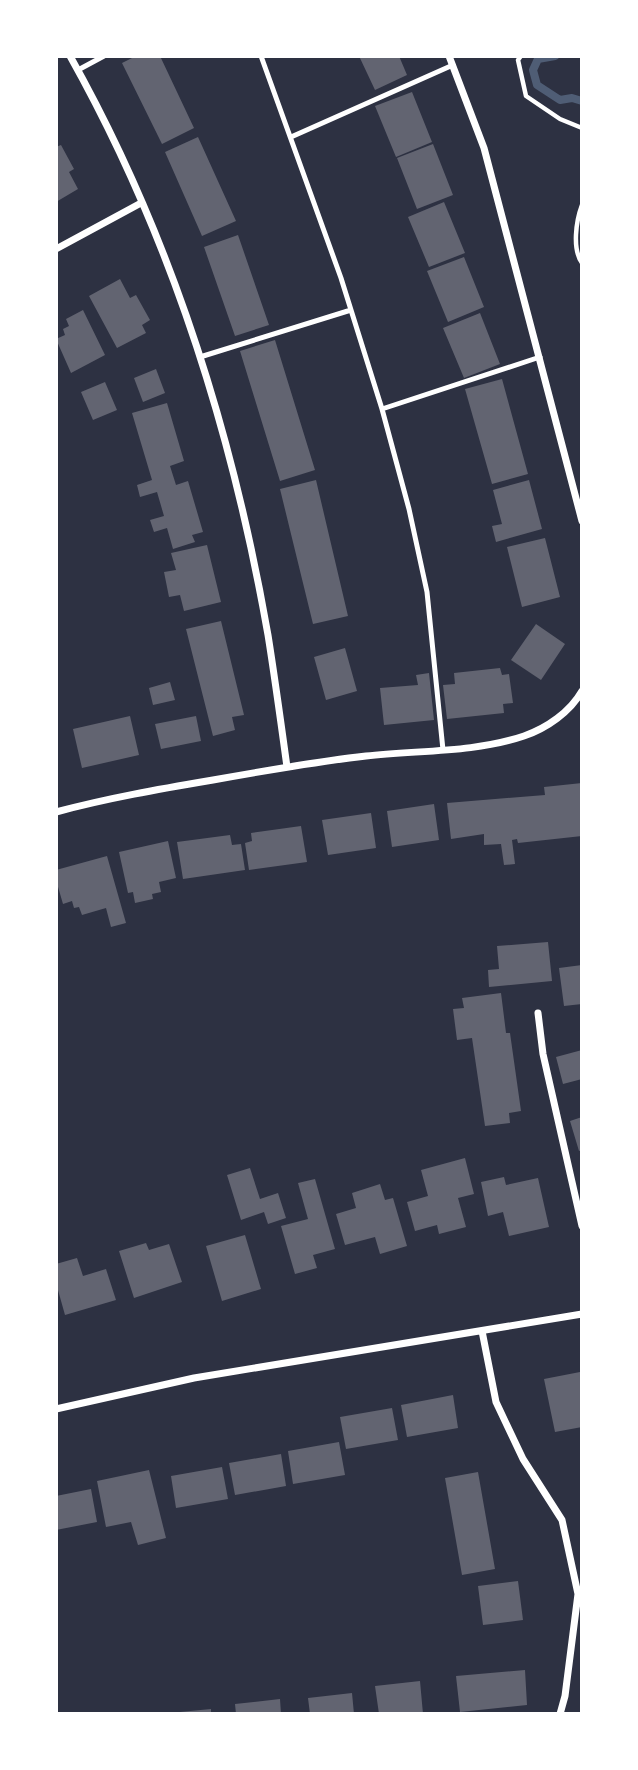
<svg xmlns="http://www.w3.org/2000/svg" width="638" height="1770" viewBox="0 0 638 1770" font-family="'IBM Plex Sans',sans-serif">
  <rect width="100%" height="100%" fill="#2d3142"/>
  <g fill="none" stroke-linecap="round" stroke-linejoin="round">
    <path stroke="#4f5d75" stroke-width="8" d="M555,56L538,59L533,70L537,85L560,100L572,98L582,101"/>
  </g>
  <path fill="#626471" d="M136,56H160L194,128L162,144L122,63Z
    M359,56H399L407,75L375,90Z
    M412,92L432,142L396,157L375,106Z
    M198,137L236,221L202,236L165,152Z
    M433,144L453,195L417,209L397,158Z
    M61,145L74,169L69,172L78,189L56,202V147Z
    M444,202L465,253L429,267L408,217Z
    M238,235L269,325L235,336L204,247Z
    M464,257L484,307L448,322L427,271Z
    M120,279L130,298L136,295L150,320L142,325L146,333L117,348L89,296Z
    M83,310L105,355L71,373L56,339L65,335L63,329L69,326L66,319Z
    M480,313L500,364L464,378L443,328Z
    M275,340L315,470L280,481L240,351Z
    M156,369L165,393L143,402L134,378Z
    M502,379L528,474L492,484L465,389Z
    M105,382L117,410L93,420L81,392Z
    M167,403L184,461L170,466L176,485L188,481L203,532L192,535L195,542L173,549L167,528L154,532L150,520L164,516L157,492L140,497L137,485L152,480L132,413Z
    M316,480L348,616L313,624L280,489Z
    M529,480L542,529L496,542L492,526L502,524L493,490Z
    M545,538L560,597L522,607L507,547Z
    M207,545L221,602L184,611L180,595L169,597L164,572L176,570L171,553Z
    M221,621L244,715L232,717L235,730L213,736L186,629Z
    M536,624L565,644L541,680L511,660Z
    M345,648L357,691L326,700L314,657Z
    M500,668L502,675L509,674L513,703L503,704L504,713L447,719L443,685L455,684L454,673Z
    M429,673L434,720L384,725L380,688L418,685L416,675Z
    M170,682L175,700L153,705L149,688Z
    M130,716L139,755L82,768L73,729Z
    M196,716L201,741L161,749L155,724Z
    M582,783V807H580L582,836L518,843L517,839L512,840L515,864L504,865L501,844L484,845V834L451,839L447,803L545,795L544,787Z
    M434,804L439,840L392,847L387,811Z
    M371,813L376,848L328,855L322,820Z
    M301,826L307,862L249,870L245,843L252,841L251,833Z
    M230,835L232,845L241,844L245,870L183,879L177,842Z
    M168,841L176,878L159,882L161,892L152,894L153,899L135,903L133,892L128,893L119,852Z
    M107,856L126,923L111,927L106,908L82,915L79,907L74,908L72,901L63,904L56,880V870Z
    M548,942L552,981L489,987L488,970L499,969L497,946Z
    M582,965V1004L564,1006L559,968Z
    M501,993L506,1033H510L521,1111L509,1113L510,1123L485,1126L472,1038L457,1040L453,1009L464,1008L462,998Z
    M582,1050V1079L563,1084L556,1057Z
    M582,1117V1150L579,1151L570,1121Z
    M465,1158L474,1194L458,1198L466,1227L439,1234L437,1225L415,1231L407,1202L428,1196L421,1170Z
    M250,1168L260,1199L278,1193L286,1218L268,1224L264,1212L241,1220L227,1175Z
    M504,1177L506,1185L538,1178L549,1227L509,1236L503,1212L488,1216L481,1182Z
    M315,1179L335,1249L313,1255L317,1268L295,1274L281,1226L308,1219L298,1183Z
    M380,1184L385,1200L393,1198L407,1246L380,1254L375,1237L345,1245L336,1214L356,1208L352,1193Z
    M245,1235L261,1289L222,1301L206,1246Z
    M146,1243L149,1250L169,1244L182,1282L134,1298L119,1251Z
    M77,1258L83,1276L106,1269L116,1300L65,1315L56,1283V1264Z
    M580,1372L582,1385V1427L555,1432L544,1379Z
    M453,1395L458,1428L407,1437L401,1405Z
    M392,1408L398,1440L346,1449L340,1417Z
    M339,1442L345,1475L293,1484L288,1451Z
    M281,1454L286,1486L235,1495L229,1463Z
    M222,1467L228,1499L176,1508L171,1476Z
    M149,1470L166,1538L138,1545L131,1522L106,1527L97,1481Z
    M478,1472L495,1569L462,1575L445,1478Z
    M91,1489L97,1522L56,1530V1496Z
    M518,1581L523,1620L483,1625L478,1586Z
    M525,1670L527,1705L460,1712L456,1676Z
    M420,1681L423,1714H379L375,1686Z
    M352,1693L354,1714H310L308,1698Z
    M280,1699L281,1714H236L235,1704Z
    M211,1709V1714H180V1712Z"/>
  <g fill="none" stroke-linecap="round" stroke-linejoin="round">
    <path stroke="#fff" stroke-width="4.5" d="M521,56L518,60L526,96L560,119L582,128
      M582,205C576,221 572,249 582,263"/>
    <path stroke="#fff" stroke-width="5" d="M261,56L341,278L382,409L409,509L427,592L443,750
      M78,70L104,56
      M291,137L453,65
      M200,357L351,310
      M382,409L540,357"/>
    <path stroke="#fff" stroke-width="7" d="M70,56C170,234 233,435 268,635C275,679 281,723 287,767
      M449,56L484,148L582,521
      M56,249L141,203
      M56,812C108,798 160,789 213,780C263,771 314,762 366,756C418,750 474,753 524,736C547,728 570,712 582,691
      M538,1013L543,1054L582,1226
      M482,1331L496,1402L523,1459L562,1520L578,1594L565,1696L560,1714
      M56,1409L194,1378L582,1314"/>
  </g>
  <rect width="638" height="1770" fill="none" stroke="#ffffff" stroke-width="116"/>
</svg>
